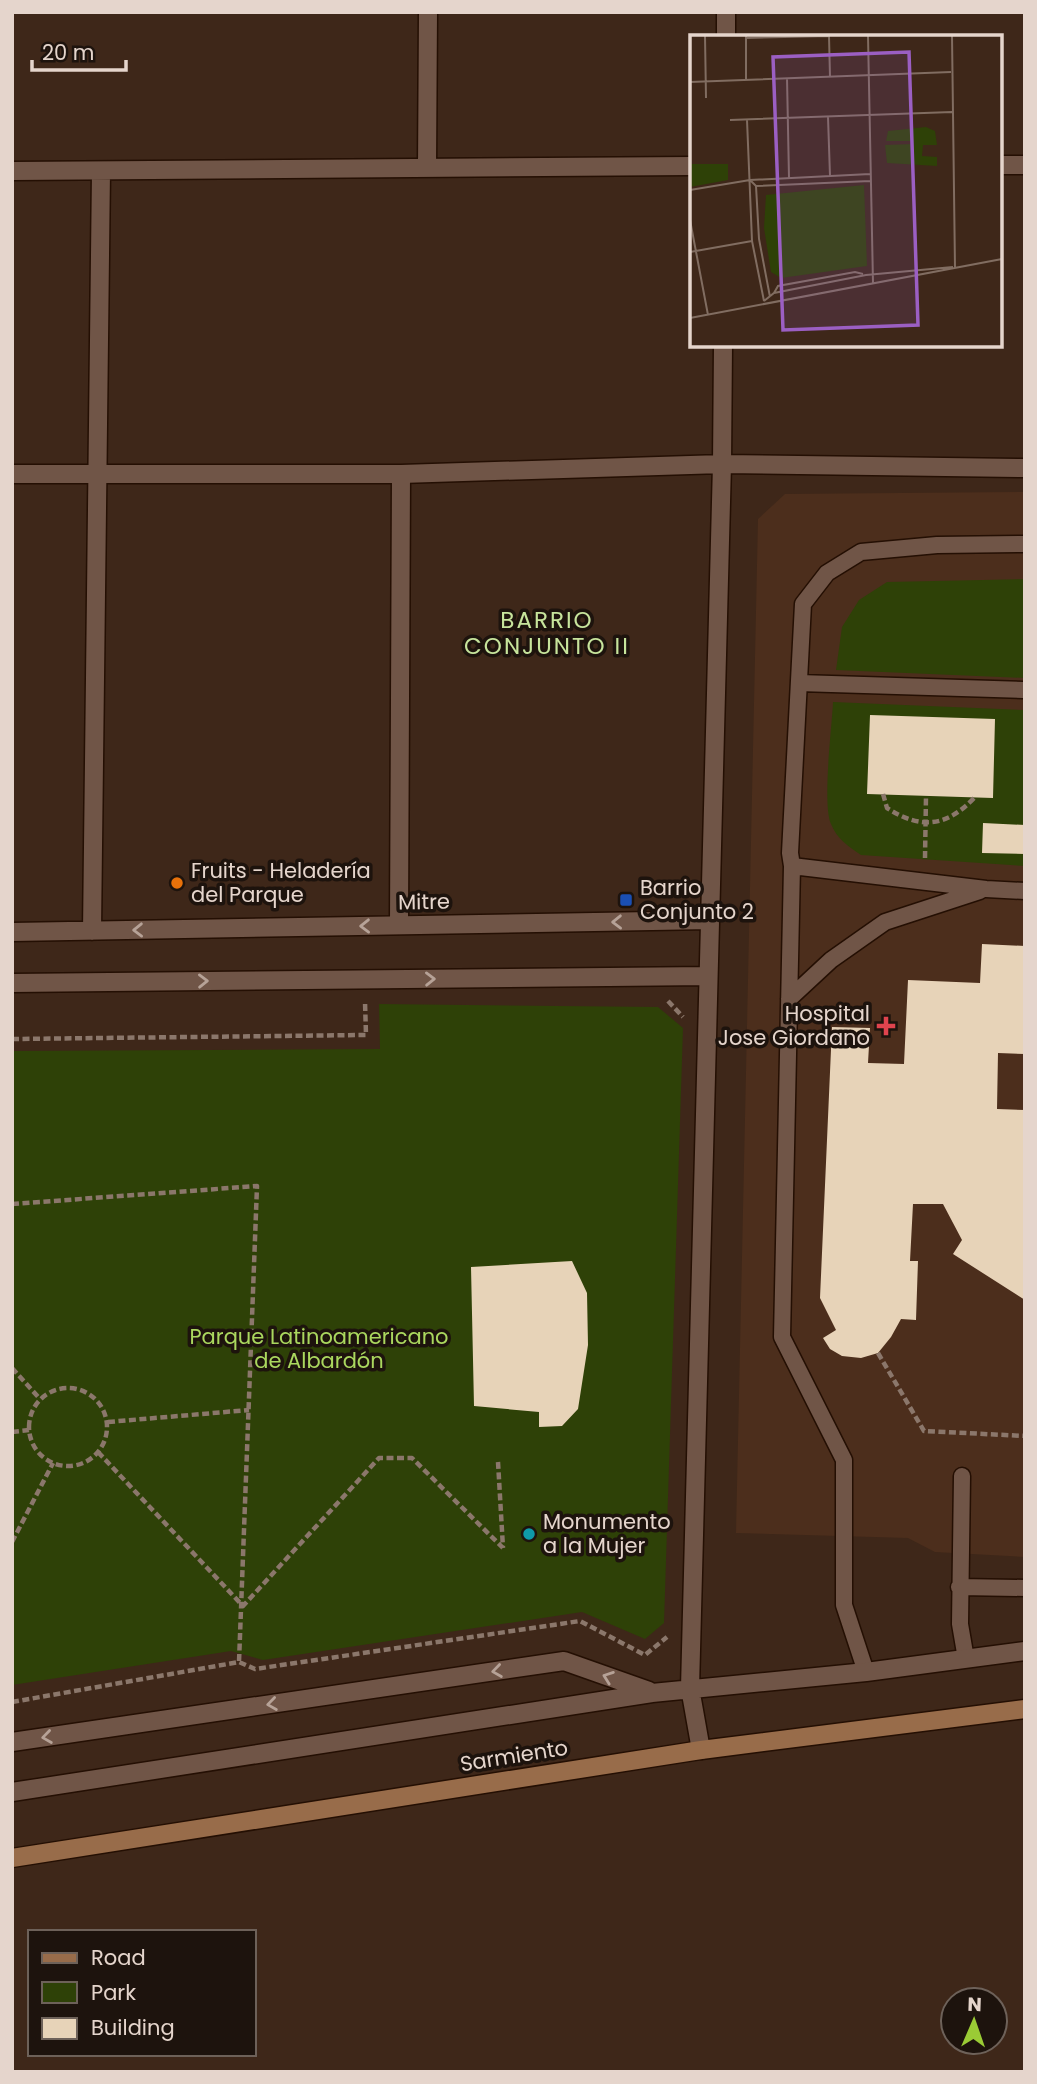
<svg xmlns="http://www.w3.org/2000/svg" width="1037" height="2084" viewBox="0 0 1037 2084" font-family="Poppins,sans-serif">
  <rect width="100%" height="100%" fill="#3e2719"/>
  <path fill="#4c2e1c" d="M1025,492V1557L935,1552L908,1538L736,1533L758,519L785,494Z"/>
  <path fill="#2e4107" d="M1025,579V678L836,670L842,627L859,600L887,582Z
    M833,702L1025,710V866L861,855C848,846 837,839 831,824C822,804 832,727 833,702Z
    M379,1004L658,1007L683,1028L664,1623L645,1639L582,1612L263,1660L231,1651L12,1685V1051L380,1049Z"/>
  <path fill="#e7d3b8" d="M870,715L995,719L993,798L867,794Z
    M983,823L1025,825V854L982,853Z
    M982,944L1025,946V1054L998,1053L997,1109L1025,1110V1300L953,1254L962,1240L943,1204H913L910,1261H918L916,1320L901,1319L891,1337L878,1353L861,1358L842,1356L830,1349L823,1338L836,1330L820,1298L832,1027L870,1028L868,1063L904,1064L908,980L980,983Z
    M572,1261L587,1293L588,1345L578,1409L562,1426L539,1427V1412L474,1406L471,1267Z"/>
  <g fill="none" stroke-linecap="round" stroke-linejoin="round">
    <defs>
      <path id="service" d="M799,683L1023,690
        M792,866L986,889L1025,891
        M789,999L831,960L885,922L980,891
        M962,1476L960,1624L966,1659
        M959,1587L1025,1588
        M866,1672L844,1605V1460L782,1337L792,866L790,853L803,604L827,573L861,552L937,545L1025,544"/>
      <path id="minor" d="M726,37V12
        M1000,165H1025
        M427,168L428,12
        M12,171L692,166
        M12,474H401L722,464L1025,468
        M399,925L401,474
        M92,931L101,171
        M12,932L710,920
        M12,983L708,976
        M12,1742L564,1661L649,1691
        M701,1750L690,1688L722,464L723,345
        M12,1792L652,1693L866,1672L1025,1651"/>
      <path id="secondary" d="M12,1858L701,1750L1025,1709"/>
    </defs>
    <use href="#service" stroke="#240f03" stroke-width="19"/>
    <use href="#minor" stroke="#240f03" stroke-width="21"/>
    <use href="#secondary" stroke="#240f03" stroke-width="21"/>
    <path stroke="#8b776b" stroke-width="4.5" stroke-dasharray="7 3.5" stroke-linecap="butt" d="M883,794L887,808C921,830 947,827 975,797
      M925,858L926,796
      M668,1001L683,1017
      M12,1039L366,1035L365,1002
      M12,1204L257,1186L239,1662
      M878,1353L924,1431L1025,1436
      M12,1368L40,1399
      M29 1427a39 39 0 1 1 78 0a39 39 0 1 1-78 0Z
      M108,1422L249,1410
      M12,1432L29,1430
      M98,1452L243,1606L379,1458H412L503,1548
      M498,1462L503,1548
      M12,1542L53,1463
      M12,1702L239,1662L255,1669L580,1621L645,1655L667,1637"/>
    <use href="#service" stroke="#705547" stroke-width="16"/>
    <use href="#minor" stroke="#705547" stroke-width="18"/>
    <use href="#secondary" stroke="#986c4a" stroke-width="18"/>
  </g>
  <defs><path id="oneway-chevron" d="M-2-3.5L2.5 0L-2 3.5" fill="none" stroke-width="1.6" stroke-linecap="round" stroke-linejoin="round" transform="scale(1.75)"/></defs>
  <g stroke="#b6a297">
    <use href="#oneway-chevron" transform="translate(617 922) rotate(179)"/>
    <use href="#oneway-chevron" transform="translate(365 926) rotate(179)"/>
    <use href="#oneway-chevron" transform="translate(138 930) rotate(179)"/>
    <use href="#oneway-chevron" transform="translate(430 979) rotate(-1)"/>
    <use href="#oneway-chevron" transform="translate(203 981) rotate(-1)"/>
    <use href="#oneway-chevron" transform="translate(497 1671) rotate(172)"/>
    <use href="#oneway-chevron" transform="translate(608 1677) rotate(-160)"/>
    <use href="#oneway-chevron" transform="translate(272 1704) rotate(172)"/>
    <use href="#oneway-chevron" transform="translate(47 1737) rotate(172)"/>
  </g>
  <circle fill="#e8710a" stroke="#1d130d" stroke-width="2.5" cx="177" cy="883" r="7"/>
  <rect fill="#1a4fb4" stroke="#1d130d" stroke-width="2.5" x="619" y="893" width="14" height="14" rx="3.5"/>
  <path fill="#e0444e" stroke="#1d130d" stroke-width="2.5" d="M882.5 1015.5h7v7h7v7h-7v7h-7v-7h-7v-7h7z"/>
  <circle fill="#0f9aa8" stroke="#1d130d" stroke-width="2.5" cx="529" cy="1534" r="7"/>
  <g text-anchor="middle" stroke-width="7" stroke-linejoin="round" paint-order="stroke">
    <g font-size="21" fill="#e5d5cc" stroke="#1d130d" text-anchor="start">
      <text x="191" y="878">Fruits - Heladería<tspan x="191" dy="24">del Parque</tspan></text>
      <text x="640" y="895">Barrio<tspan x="640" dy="24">Conjunto 2</tspan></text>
      <text x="870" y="1021" text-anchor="end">Hospital<tspan x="870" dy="24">Jose Giordano</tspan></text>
      <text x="543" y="1529">Monumento<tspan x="543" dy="24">a la Mujer</tspan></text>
    </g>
    <g font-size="21" fill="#e5d5cc" stroke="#1d130d">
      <text transform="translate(424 902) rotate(-1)" y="7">Mitre</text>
      <text transform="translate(514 1756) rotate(-9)" y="7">Sarmiento</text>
    </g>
    <g font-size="21" fill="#aad75e" stroke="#1d130d">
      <text x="319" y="1344">Parque Latinoamericano<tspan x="319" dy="24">de Albardón</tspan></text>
    </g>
    <g font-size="23" letter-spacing="2" fill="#c7e49c" stroke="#1d130d">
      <text x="547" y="628">BARRIO<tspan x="547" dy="26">CONJUNTO II</tspan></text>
    </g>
  </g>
  <g transform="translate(690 35)">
    <rect width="312" height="312" fill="#3e2719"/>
    <path d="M236,92L245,96L247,110H233L232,121L247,122V131L197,128L195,110L223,109L222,106H196L198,96ZM0,129H38V145L0,152ZM174,150L177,231L91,243L81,237L74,193L76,160Z" fill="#2e4107"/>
    <path fill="none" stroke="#816d61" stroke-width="2" d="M15,1L16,63M56,1V45M139,1L140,42M178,1L183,248M262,1L265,233M56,3L139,1M97,43L99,143M0,47L261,37M138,82L140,141M40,85L262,77M57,85L62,206L74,266M60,145L66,151L180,146M66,151L69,204L80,262M0,155L60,145L180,139M0,185L18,280M0,217L62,206M84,258L88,251L165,237L173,239M74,266L84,258L176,240L263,232M0,283L312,224"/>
    <path fill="#9b5fc3" fill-opacity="0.15" stroke="#9b5fc3" stroke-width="3.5" d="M219,17L228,290L93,295L83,22Z"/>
    <rect width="312" height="312" fill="none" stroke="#e5d5cc" stroke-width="3.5"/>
  </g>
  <rect width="1037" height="2084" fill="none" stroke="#e5d5cc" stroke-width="28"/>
  <rect x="28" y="1930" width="228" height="126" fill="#1d130d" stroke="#6d6159" stroke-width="2"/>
  <rect x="42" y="1953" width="35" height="10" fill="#986c4a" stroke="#6d6159" stroke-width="2"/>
  <text x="91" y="1965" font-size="21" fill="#e5d5cc">Road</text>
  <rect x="42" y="1982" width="35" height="21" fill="#2e4107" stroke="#6d6159" stroke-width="2"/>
  <text x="91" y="2000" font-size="21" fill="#e5d5cc">Park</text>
  <rect x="42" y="2018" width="35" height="21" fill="#e7d3b8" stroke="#6d6159" stroke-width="2"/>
  <text x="91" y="2035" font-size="21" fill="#e5d5cc">Building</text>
  <g transform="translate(974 2021) rotate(2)"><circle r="33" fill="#1d130d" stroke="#6d6159" stroke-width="2"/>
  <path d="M0-5L12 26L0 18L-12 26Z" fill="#9acb35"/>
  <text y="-10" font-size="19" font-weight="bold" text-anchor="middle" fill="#e5d5cc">N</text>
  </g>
  <path d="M32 60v10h94v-10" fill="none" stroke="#e5d5cc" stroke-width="3.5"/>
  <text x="42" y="60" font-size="21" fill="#e5d5cc" stroke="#1d130d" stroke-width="5" paint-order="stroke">20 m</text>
</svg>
